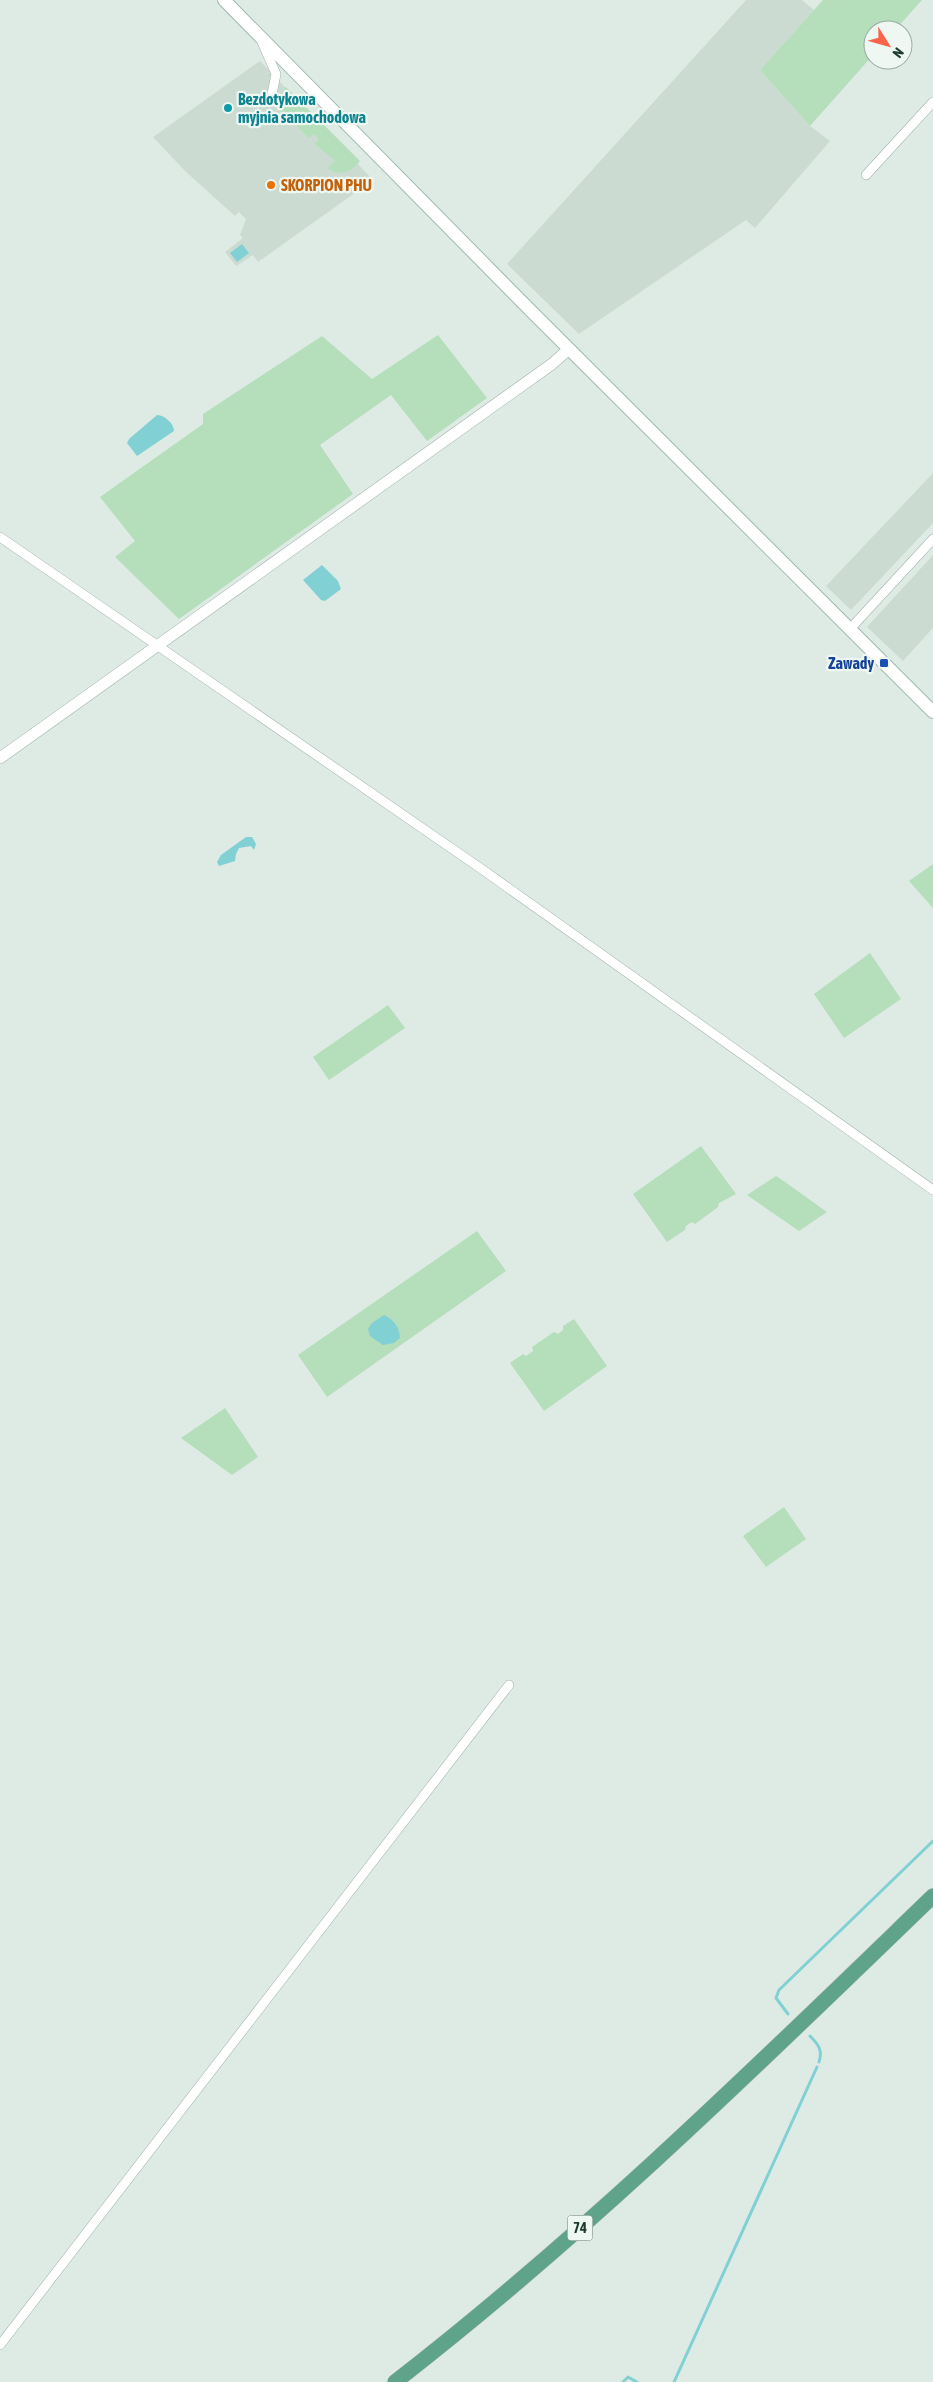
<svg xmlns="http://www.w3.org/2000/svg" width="933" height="2382" viewBox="0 0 933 2382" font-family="'Asap Condensed',sans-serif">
  <rect width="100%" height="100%" fill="#deebe4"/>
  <path fill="#ccdbd2" d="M746,0H802L814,10L760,70L810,126L830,141L755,228L746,220L579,334L507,264Z
    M260,61L373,180L258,262L253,255L236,266L225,252L243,238L240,235L246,219L239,212L235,216L186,172L153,137Z
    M933,473V523L851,610L826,586Z
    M933,555V628L903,661L867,627Z"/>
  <path fill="#b5debb" d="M823,0H922L895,30H873V55L810,126L760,70Z
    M286,87L360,161C352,171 340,178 328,168L335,161L315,144L319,139L314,134L309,138L282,111V93Z
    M438,335L487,398L427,441L391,395L320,445L353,494L179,619L115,557L135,541L100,497L203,424V414L322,336L372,379Z
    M933,864V908L909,881Z
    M870,953L901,999L844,1038L814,994Z
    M388,1005L405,1028L329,1080L313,1057Z
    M701,1146L736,1194L719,1203L718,1207L695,1224L692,1222L686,1226L685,1230L667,1242L633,1194Z
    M776,1176L778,1177L827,1212L799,1231L747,1195Z
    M477,1231L506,1271L327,1397L298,1355Z
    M574,1319L607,1366L544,1411L510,1363L523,1354L526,1356L533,1351L532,1347L554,1332L558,1334L563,1330V1326Z
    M225,1408L258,1457L232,1475L181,1438Z
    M784,1507L806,1539L766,1567L743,1536Z"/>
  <path fill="#81d0d4" d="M242,244L249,253L237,262L230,253Z
    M157,415C165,415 174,424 174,431L137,456L127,443L129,439Z
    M322,565L338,581L341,589L325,601L321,600L303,580Z
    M246,837H252L256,844L254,850L251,846L239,848L236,854L235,861L219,866L217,862L221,855Z
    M384,1315C394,1320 399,1326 400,1338L394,1343L383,1345L370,1336L368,1329L372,1323Z"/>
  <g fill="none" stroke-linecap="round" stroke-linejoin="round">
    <path stroke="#81d0d4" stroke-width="3" d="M788,2014L776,1998L779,1990L933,1841
      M810,2036C818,2044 823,2050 819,2062
      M623,2382L628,2377L637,2382
      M674,2382L817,2067"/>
    <defs>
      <path id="minor" d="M262,42L276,74L272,94
        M866,175L933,102
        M0,537L483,870L933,1190
        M850,629L933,539
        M0,2345L509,1685"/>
      <path id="tertiary" d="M0,758L552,364L569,349"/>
      <path id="secondary" d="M224,0L531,311L933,712"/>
      <path id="primary" d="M395,2382C586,2234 759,2064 933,1896"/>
    </defs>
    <use href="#minor" stroke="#a1b3aa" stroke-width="10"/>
    <use href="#tertiary" stroke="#a1b3aa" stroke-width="12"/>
    <use href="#secondary" stroke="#9ebaad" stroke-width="14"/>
    <use href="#primary" stroke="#c0c8c5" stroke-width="16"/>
    <use href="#minor" stroke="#fff" stroke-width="9"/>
    <use href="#tertiary" stroke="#fff" stroke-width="11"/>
    <use href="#secondary" stroke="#fff" stroke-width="12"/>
    <use href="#primary" stroke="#5fa38b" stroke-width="15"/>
  </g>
  <circle fill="#0f9aa8" stroke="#eef7f2" stroke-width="2" cx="228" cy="108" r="5"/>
  <circle fill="#e8710a" stroke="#eef7f2" stroke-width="2" cx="271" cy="185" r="5"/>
  <rect fill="#1a4fb4" stroke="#eef7f2" stroke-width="2" x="879" y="658" width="10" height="10" rx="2.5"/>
  <g text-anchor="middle" stroke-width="4.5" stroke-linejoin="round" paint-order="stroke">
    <rect fill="#eef7f2" stroke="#5c736a" stroke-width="1" x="567.5" y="2215.5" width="25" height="25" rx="4"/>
    <g font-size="15" font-weight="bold" fill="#1e3b30">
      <text x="580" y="2233">74</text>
    </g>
    <g font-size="16" font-weight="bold" fill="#0d838f" stroke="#eef7f2" text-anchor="start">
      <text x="238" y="105">Bezdotykowa<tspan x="238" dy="18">myjnia samochodowa</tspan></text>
    </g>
    <g font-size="16" font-weight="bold" fill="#c56008" stroke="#eef7f2" text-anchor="start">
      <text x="281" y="191">SKORPION PHU</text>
    </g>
    <g font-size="16" font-weight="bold" fill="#164399" stroke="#eef7f2" text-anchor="end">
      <text x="874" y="669">Zawady</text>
    </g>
  </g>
  <g transform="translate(888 45) rotate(127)"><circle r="24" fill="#eef7f2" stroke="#9baca4"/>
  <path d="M0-4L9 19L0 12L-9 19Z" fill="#fb644b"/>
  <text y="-8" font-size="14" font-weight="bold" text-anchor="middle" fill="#1e3b30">N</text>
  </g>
</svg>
